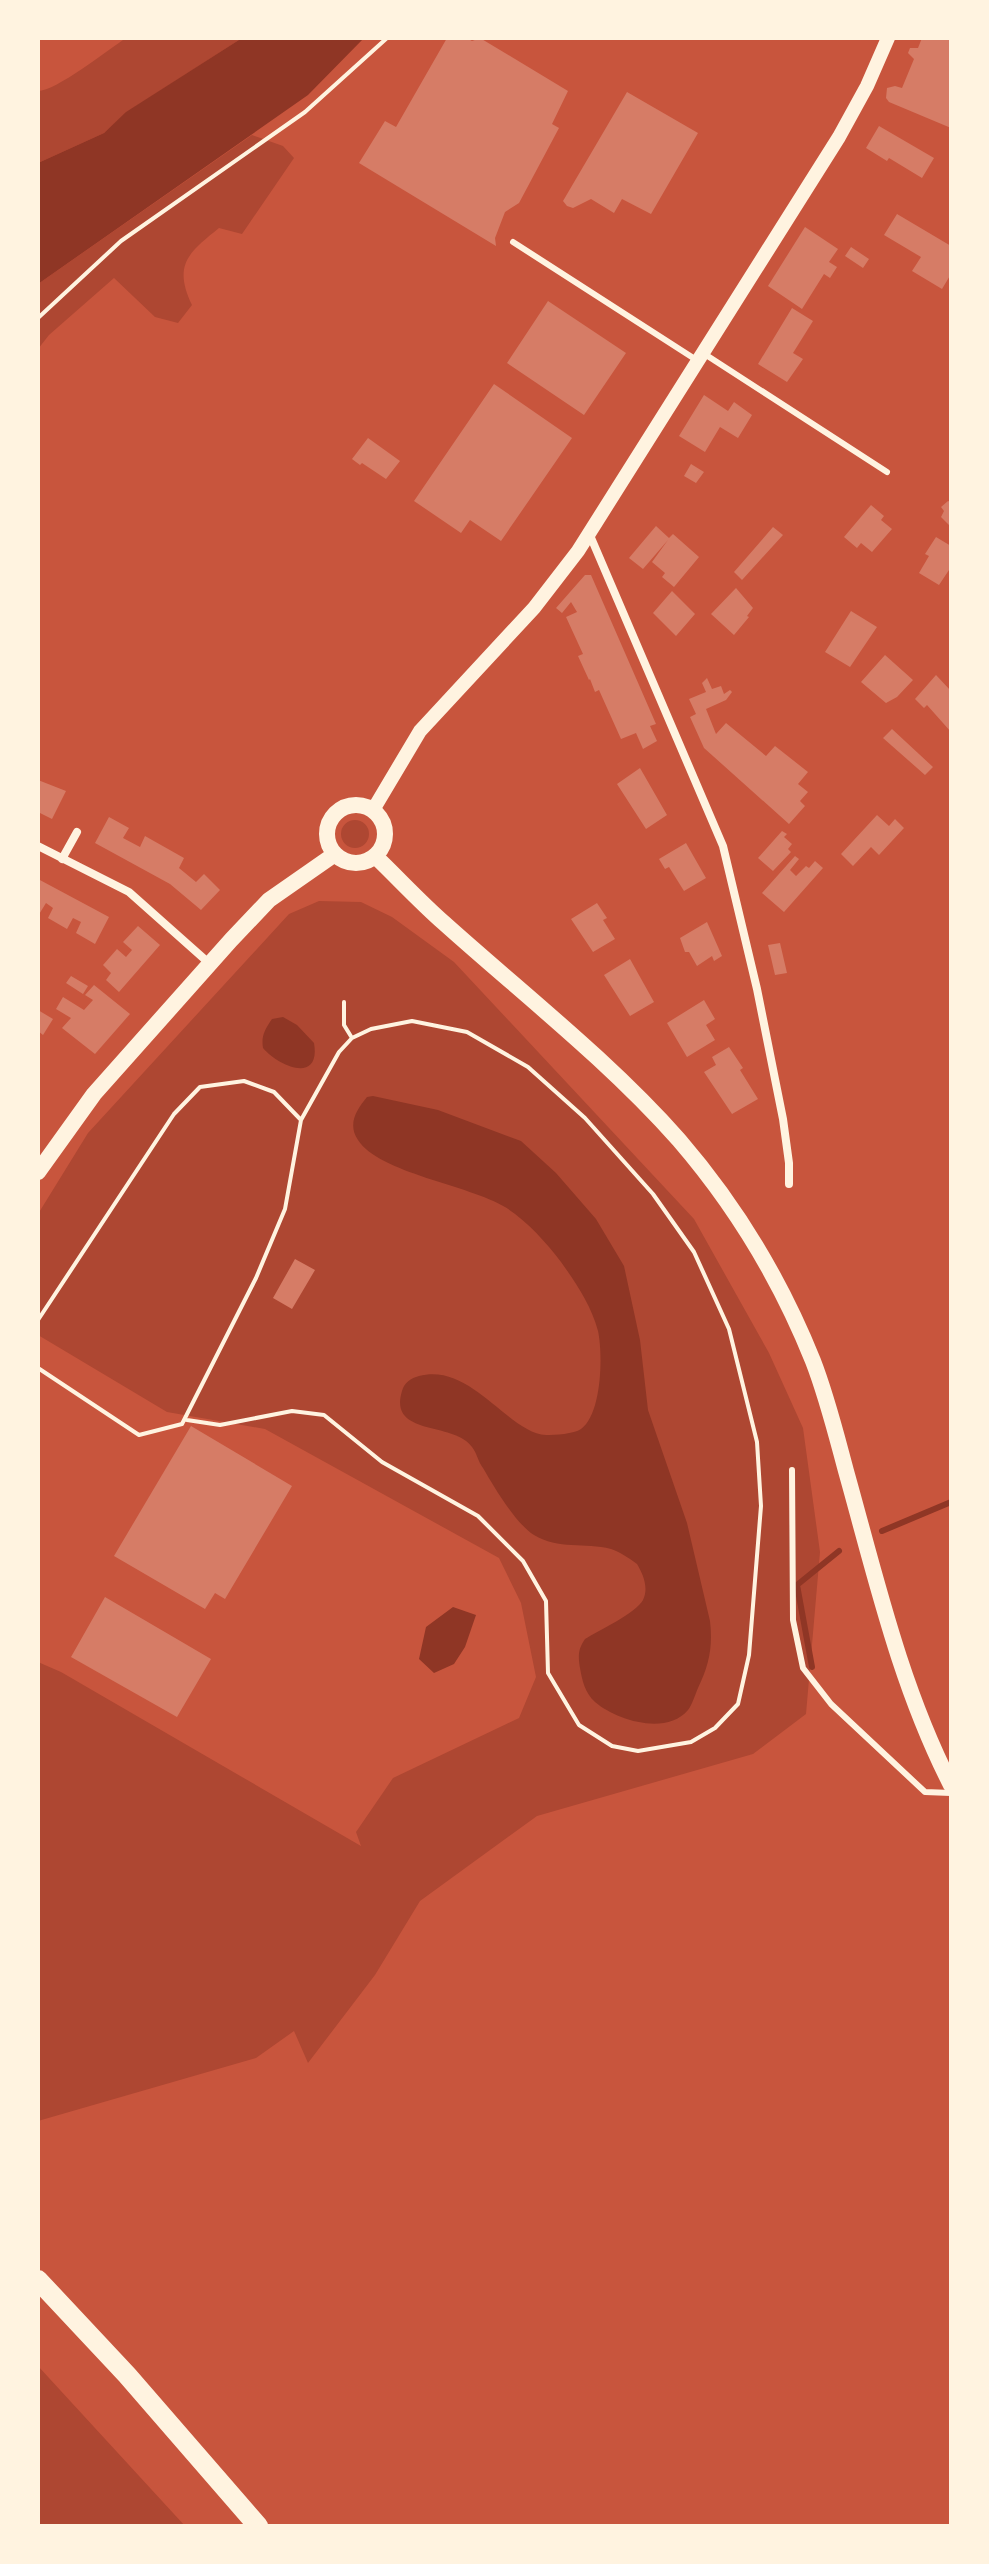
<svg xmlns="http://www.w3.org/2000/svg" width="989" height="2564" viewBox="0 0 989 2564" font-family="'Roboto Serif',serif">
  <rect width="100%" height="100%" fill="#c8553d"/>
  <path fill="#ae4732" d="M126,38H242L127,112L104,133L38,163V91C56,91 108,50 126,38Z
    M252,135L283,146L294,158L242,234L219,228C188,253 173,265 192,305L178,323L155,317L114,278L49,335L38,349V284Z
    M341 834a14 14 0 1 1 28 0a14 14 0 1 1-28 0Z
    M319,901L361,902L392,917L454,962L694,1219L769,1353L803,1428L820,1552L806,1714L753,1754L537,1816L420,1901L375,1975L308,2063L294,2031L256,2058L38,2121V1662L61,1672L361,1846L356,1832L393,1778L519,1718L536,1677L521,1603L499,1558L265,1429L167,1412L38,1335V1214L88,1133L289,914Z
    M38,2366L185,2526H38Z"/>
  <path fill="#8f3625" d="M242,38H364L308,95L38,284V163L104,133L126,112Z
    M283,1017L297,1025L314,1043C321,1084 279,1067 263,1048C261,1036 265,1029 272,1019Z
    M373,1096L438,1110L521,1141L556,1173L596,1219L624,1266L640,1340L648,1410L687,1523L710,1621C713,1647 709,1665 698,1688C695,1695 692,1705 688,1710C666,1736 616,1720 595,1702C585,1693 582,1680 580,1668C578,1656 578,1649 585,1639C598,1631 636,1613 643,1600C649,1588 643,1574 637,1564C629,1558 620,1552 611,1549C585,1542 558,1550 534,1535C516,1524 494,1487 483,1468C478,1462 477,1453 472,1447C453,1421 388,1437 402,1391C404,1383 411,1378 419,1376C471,1362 508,1433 546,1435C555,1435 574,1434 581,1429C602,1414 603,1354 598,1331C591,1305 576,1283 561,1262C546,1242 526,1220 505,1207C469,1185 379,1173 358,1140C347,1124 357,1109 367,1097Z
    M453,1607L476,1615L465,1647L454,1664L434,1673L419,1659L426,1627Z"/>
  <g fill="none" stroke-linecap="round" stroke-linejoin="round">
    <path stroke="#8f3625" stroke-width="6" d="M882,1531L951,1502
      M812,1667L797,1585L839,1551"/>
  </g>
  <path fill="#d67c66" d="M447,38H467L472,41L480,38L568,91L552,124L559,128L519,203L505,212L495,238L496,246L359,163L385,121L396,127Z
    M922,38H951V128L889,102L886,98L887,88L895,86L902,88L914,59L908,53L910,48H918Z
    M627,92L698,133L651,214L622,199L614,213L591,199L573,208L567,206L563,201Z
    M879,126L934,158L922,178L889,158L887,161L866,148Z
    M897,214L951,246V274L942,289L912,271L921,257L884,235Z
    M805,227L838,249L829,262L837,267L830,278L824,274L802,309L768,286Z
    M851,247L869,259L863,268L845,256Z
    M548,301L626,353L584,415L507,363Z
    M792,308L813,321L793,353L803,359L787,382L758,364Z
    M494,384L572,438L501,541L470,520L461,533L414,501Z
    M704,395L728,411L734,402L752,415L738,438L720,427L705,452L679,436Z
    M368,438L400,461L386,479L362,463L360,465L352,459Z
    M691,464L704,472L696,483L684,476Z
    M948,501L951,502V527L941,517L944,511L941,507Z
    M871,505L884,516L881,520L892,529L872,552L861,543L857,548L844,537Z
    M656,526L669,538L673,534L699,557L674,587L662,577L665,573L652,562L668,540L643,569L629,558Z
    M773,527L783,535L742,580L734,572Z
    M936,537L951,546V567L939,585L919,573L929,556L925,554Z
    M585,575H591L656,724L650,726L657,741L643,749L636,733L621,739L599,690L595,692L590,679L589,680L578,656L583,654L566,617L577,612L571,602L562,613L556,608Z
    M736,588L753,608L747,616L749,617L734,635L711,614Z
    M672,591L695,614L676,636L653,613Z
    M851,611L877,627L850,667L825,652Z
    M885,655L913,680L897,697L886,703L861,682Z
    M936,675L951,691V732L927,705L924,708L915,699Z
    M707,678L712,689L721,686L724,694L730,690L732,692L726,700L706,709L716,734L726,723L766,756L775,746L808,772L798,784L808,792L800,801L805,806L789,824L704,748L690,717L696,714L689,699L706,692L702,683Z
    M892,729L933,767L925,775L883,738Z
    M640,768L667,815L646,829L617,784Z
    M38,780L66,791L52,819L38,812Z
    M877,815L889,826L895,819L904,828L879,855L871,847L853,866L841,854Z
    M109,817L129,828L123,838L140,847L145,836L184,858L179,868L196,882L204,874L220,890L201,910L170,884L95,843Z
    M782,831L787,834L784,837L792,844L788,849L791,852L773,871L758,858Z
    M686,843L706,878L684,891L669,867L665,869L659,859Z
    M795,856L799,859L790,870L796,876L806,866L809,868L815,861L823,868L784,912L762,893Z
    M38,879L109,917L95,944L76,933L81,922L73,918L67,929L48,918L53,908L46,903L38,916Z
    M597,903L607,918L603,920L615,939L593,952L571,919Z
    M707,922L722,956L714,961L712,956L697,966L689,952H685L680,938Z
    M138,926L160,945L119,992L106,980L111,973L103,965L117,949L126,957L132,950L123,942Z
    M780,943L787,973L775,975L768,945Z
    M630,959L654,1002L630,1016L604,975Z
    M71,976L88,986L83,994L66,983Z
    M94,985L130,1014L95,1054L62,1028L71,1018L56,1009L63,997L84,1010L93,1000L85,995Z
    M704,1000L715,1019L706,1025L715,1040L687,1057L667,1023Z
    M38,1010L53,1019L43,1035L38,1031Z
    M729,1047L743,1068L740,1070L758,1099L732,1114L704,1072L716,1065L712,1057Z
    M295,1259L315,1270L292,1309L273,1298Z
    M191,1426L292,1486L225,1599L215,1593L205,1609L114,1556Z
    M105,1597L211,1659L177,1717L71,1657Z"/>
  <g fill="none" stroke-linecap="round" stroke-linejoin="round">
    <path stroke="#fff3e0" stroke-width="4" d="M38,318L121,241L305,112L387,38
      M344,1002V1025L352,1038
      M38,1320L174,1114L200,1087L244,1081L274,1092L301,1120
      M38,1368L139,1435L182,1424L256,1278L285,1209L301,1120L339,1052L352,1038L371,1029L412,1021L467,1032L528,1067L585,1118L653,1194L694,1252L729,1329L757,1442L761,1506L749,1655L738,1704L715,1728L691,1742L638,1751L612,1746L579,1725L548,1673L546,1601L523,1561L478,1516L382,1462L324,1415L292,1411L220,1425L187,1420"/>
    <path stroke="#fff3e0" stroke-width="6" d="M513,242L698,361
      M703,353L887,472
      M792,1470L793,1620L803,1668L831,1704L925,1792L951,1793"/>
    <path stroke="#fff3e0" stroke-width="8" d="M589,533L723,846L757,989L783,1119L789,1163V1184
      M38,846L129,892L210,964
      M62,859L77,832"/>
    <path stroke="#fff3e0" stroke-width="14" d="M373,810L420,731L534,608L578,551L839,137L867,86L888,38"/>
    <path stroke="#fff3e0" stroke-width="16" d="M327 834a29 29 0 1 1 58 0a29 29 0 1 1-58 0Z
      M375,856C398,878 420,902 444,923C523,994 608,1060 679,1140C735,1205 781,1281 813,1361C827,1397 836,1434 846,1471C876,1578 900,1685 951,1785
      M38,1172L94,1094L231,940L269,900L335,854"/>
    <path stroke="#fff3e0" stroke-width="20" d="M38,2280L127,2375L258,2526"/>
  </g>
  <rect width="989" height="2564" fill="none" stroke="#fff3e0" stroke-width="80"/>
</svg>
